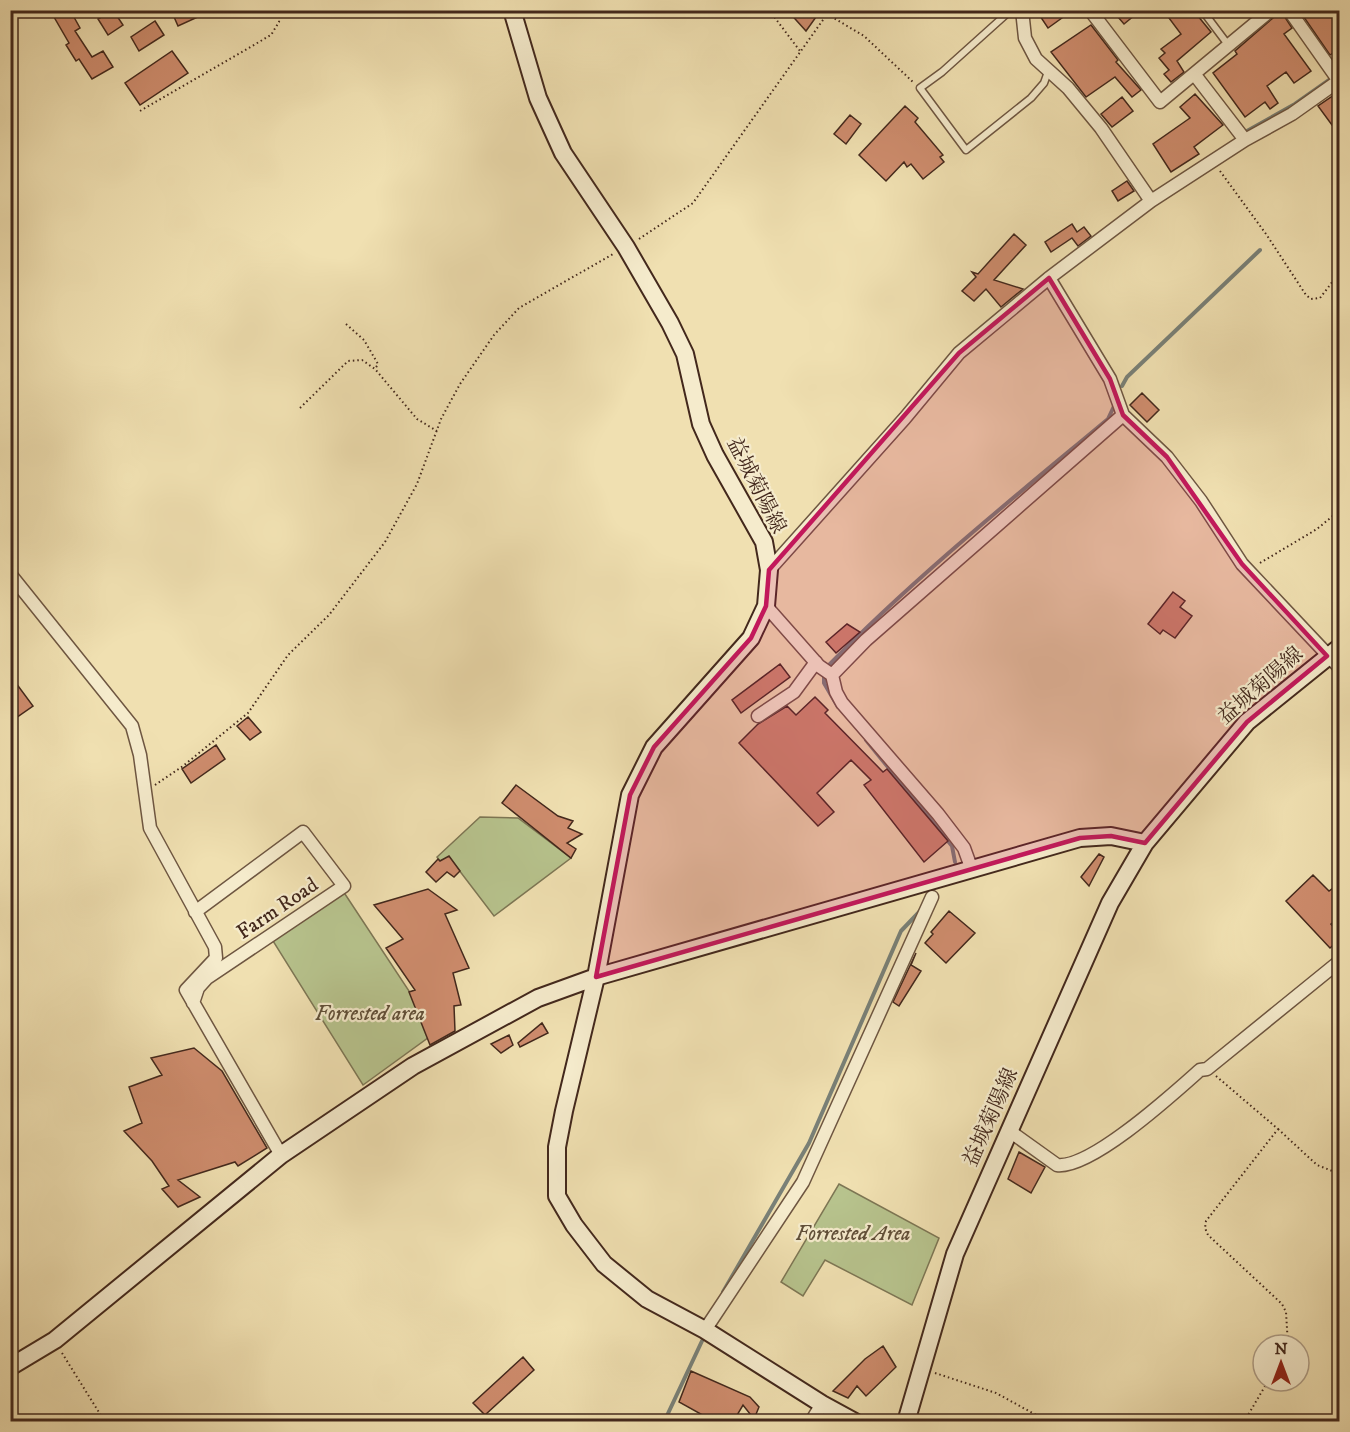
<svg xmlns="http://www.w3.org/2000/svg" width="1350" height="1432" viewBox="0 0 1350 1432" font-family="'IM FELL DW Pica','Noto Serif JP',serif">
  <rect width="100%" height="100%" fill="#f0e0b1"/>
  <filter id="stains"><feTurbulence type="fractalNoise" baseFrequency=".00333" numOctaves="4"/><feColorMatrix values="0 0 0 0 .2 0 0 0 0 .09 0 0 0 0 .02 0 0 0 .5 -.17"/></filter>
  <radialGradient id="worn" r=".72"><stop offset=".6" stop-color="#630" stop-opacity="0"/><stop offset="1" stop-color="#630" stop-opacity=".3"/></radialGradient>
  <path fill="#b7c38d" stroke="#7d7654" stroke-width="1.5" d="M480,817L518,818L571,858L494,916L449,857L440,861L437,857Z
    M343,891L436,1032L363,1085L273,941Z
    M839,1184L939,1238L912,1305L825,1260L803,1296L781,1282Z"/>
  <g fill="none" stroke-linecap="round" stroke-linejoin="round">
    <path stroke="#798077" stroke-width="4" d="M1247,131L1295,104L1332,78
      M1122,386L1127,377L1260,250
      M828,666C915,577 1012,499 1108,419L1115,404
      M824,675V683L838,707
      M866,740L952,846L955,862
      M723,1292L809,1143L901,931L922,909
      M664,1422L702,1341"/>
  </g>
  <path fill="#ce8c6d" stroke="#43281c" stroke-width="1.5" d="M66,10H70L80,28L75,31L92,57L103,51L113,67L92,79L79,59L76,61L66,45L69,43L54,17Z
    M113,10L123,25L108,35L98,19Z
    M171,10H213L178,26Z
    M787,10H821L806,31Z
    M1036,10H1073L1048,28Z
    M1112,10H1141L1124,24Z
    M1163,10H1193L1211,32L1177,61L1184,72L1171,82L1164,74L1169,70L1159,58L1165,53L1161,49L1181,34Z
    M1299,10H1340V48L1330,55Z
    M1281,11L1292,28L1284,34L1311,71L1294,83L1286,72L1267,86L1278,103L1270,109L1265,102L1245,117L1213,73L1237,54L1235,51Z
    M155,21L164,35L139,51L131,37Z
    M1091,25L1118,60L1116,62L1141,90L1132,97L1115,77L1086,97L1051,52Z
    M172,51L188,73L140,105L125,83Z
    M1340,91V136L1318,106Z
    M1195,94L1223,125L1194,147L1199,154L1171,172L1153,144L1190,118L1180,107Z
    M1122,97L1133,111L1112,127L1101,114Z
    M905,106L918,118L915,122L943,155L940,157L944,162L923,179L911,164L907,167L904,162L886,181L859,155Z
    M850,115L861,124L846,144L834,134Z
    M1127,181L1134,191L1118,201L1112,191Z
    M1072,224L1077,232L1084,227L1091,236L1078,246L1072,238L1051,252L1045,242Z
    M1014,234L1026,245L994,280L1023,289L1001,307L986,289L974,301L962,291L976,277L972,272L978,274Z
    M1142,393L1159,410L1147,422L1130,405Z
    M1173,592L1185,601L1180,607L1192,616L1175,638L1163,630L1160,634L1148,624Z
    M847,624L860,632L836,653L826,642Z
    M780,664L790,677L741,713L732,700Z
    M10,675L33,706L10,722Z
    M815,697L828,710L825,713L883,772L887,769L948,841L924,862L864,785L871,780L851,760L817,793L834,812L818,826L739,743L758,724L787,706L796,715Z
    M248,717L261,732L250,740L237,726Z
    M216,745L225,759L191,783L182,769Z
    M516,785L558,816L573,821L568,828L582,834L567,843L576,849L571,858L502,803Z
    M1099,854L1104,857L1089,886L1081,877Z
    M449,856L460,871L454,877L447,872L436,882L426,872L438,859L440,861Z
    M1313,875L1329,891L1340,883V917L1331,924L1340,934V939L1330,948L1286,901Z
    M428,889L457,910L445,914L469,968L453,973L461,1005L454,1006L455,1031L430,1045L409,992L415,990L386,948L403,939L374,905Z
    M949,911L975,933L946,963L925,943L933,934L931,932Z
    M916,953L911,965L921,971L899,1006L893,1002Z
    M542,1023L548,1033L520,1047L518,1043Z
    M509,1035L513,1045L501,1053L491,1044Z
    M194,1048L222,1071L267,1148L238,1166L235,1162L178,1180L200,1197L178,1207L162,1189L169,1186L152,1161L124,1131L142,1123L129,1087L162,1075L151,1058Z
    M1019,1152L1045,1167L1031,1193L1008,1179Z
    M883,1346L896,1367L866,1396L857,1386L848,1398L833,1391L865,1359Z
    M523,1357L534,1370L485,1415L473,1403Z
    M691,1371L750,1397L759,1407L754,1419L743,1405L733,1422H715L679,1402Z"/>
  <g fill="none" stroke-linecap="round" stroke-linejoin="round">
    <defs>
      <path id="lane" d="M1011,10L942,72L920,88L966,150L1031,98L1044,83L1049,69
        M1202,10L1229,46
        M1096,18L1106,10"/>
      <path id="street" d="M1022,10L1025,38L1036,59L1068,88L1101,128L1151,201
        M1090,10L1160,102L1271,10
        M1289,10L1339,81
        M1195,75L1245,140
        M1049,278L1110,379L1123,415L1167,457L1201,501L1242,564L1340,668
        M769,570L905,418L959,353L1049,278L1151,201L1245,140L1292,114L1340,80
        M10,574L132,726L140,755L150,828L215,947L216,958L186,990L281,1155
        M766,606L819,666L832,675L836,692L842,703L938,814L964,848L972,870
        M832,675L866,640L1123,415
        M758,716L794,692L816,662
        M193,1003L198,988L207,978L344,886L303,832L195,912
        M1008,1130L1057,1165C1091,1169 1173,1094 1200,1070L1207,1069L1340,961
        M705,1330L803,1182L932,897
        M811,1422L822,1404"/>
      <path id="secondary" d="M512,10L538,98L563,153L626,247L670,323L685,354L701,424L715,455L764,542L769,570L766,606L751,638L654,747L630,795L596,977L564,1111L557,1147V1196L574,1225L604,1264L647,1299L705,1330L822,1404L855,1422
        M10,1367L55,1340L281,1155L413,1066L538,998L596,977L1080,838L1111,836L1145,843
        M906,1422L955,1254L1110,903L1145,843L1247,722L1340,647"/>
    </defs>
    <use href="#lane" stroke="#6e5641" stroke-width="9"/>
    <use href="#street" stroke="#6e5641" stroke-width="15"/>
    <use href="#secondary" stroke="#43281c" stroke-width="20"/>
    <path stroke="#43281c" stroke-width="2" stroke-dasharray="1.5 3" stroke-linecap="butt" d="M769,10L800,51
      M827,14L864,36L913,82
      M140,111L271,35L279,22L280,10
      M1220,171L1266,234L1306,295L1311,299L1320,298L1340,272
      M639,239L693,203L830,10
      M346,324L364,340L378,364L375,369
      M300,408L348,361L362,360L375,369L417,419L437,431
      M1260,563L1317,529L1340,510
      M155,785L183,766L248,713L288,655L329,615L385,542L417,484L441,419L460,384L494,335L519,308L613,254
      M1216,1076L1278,1129L1206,1221L1205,1228L1208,1235L1282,1304L1286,1312L1288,1345
      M1278,1129L1317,1165L1340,1174
      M62,1353L105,1422
      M935,1373L996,1393L1049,1422
      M1244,1422L1268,1381"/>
    <use href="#lane" stroke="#f5ebcc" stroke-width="6"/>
    <use href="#street" stroke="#f5ebcc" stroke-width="12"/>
    <use href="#secondary" stroke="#f5ebcc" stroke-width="16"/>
  </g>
  <path fill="#c2185b" fill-opacity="0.2" stroke="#c2185b" stroke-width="4.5" stroke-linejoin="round" d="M1049,278L1110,379L1123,415L1167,457L1242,564L1327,656L1247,722L1145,843L1111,836L1080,838L596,977L630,795L654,747L751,638L766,606L769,570L959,353Z"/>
  <g text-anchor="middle" stroke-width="4.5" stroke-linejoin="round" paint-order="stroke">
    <g font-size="21" fill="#43281c" stroke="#f5ebcc">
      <text transform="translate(757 485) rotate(63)" y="7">益城菊陽線</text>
      <text transform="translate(1260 685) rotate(-41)" y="7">益城菊陽線</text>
      <text transform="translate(277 908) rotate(-34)" y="7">Farm Road</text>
      <text transform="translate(990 1117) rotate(-66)" y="7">益城菊陽線</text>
    </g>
    <g font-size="21" font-style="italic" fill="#604f38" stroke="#f5ebcc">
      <text x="370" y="1020">Forrested area</text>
      <text x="853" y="1240">Forrested Area</text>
    </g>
  </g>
  <rect width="1350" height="1432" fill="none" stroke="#f0e0b1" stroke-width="36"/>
  <rect x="12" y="12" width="1326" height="1408" fill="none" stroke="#43281c" stroke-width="3"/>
  <rect x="18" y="18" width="1314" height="1396" fill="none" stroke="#43281c" stroke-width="1.5"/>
  <g transform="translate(1281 1363)"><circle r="28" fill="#f5ebcc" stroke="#ae9d86" stroke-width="1.5"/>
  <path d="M0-4.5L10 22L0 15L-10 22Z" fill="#8f2418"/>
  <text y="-9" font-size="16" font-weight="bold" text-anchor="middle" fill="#43281c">N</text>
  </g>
  <rect width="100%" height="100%" filter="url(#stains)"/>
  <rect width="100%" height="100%" fill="url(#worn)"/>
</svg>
